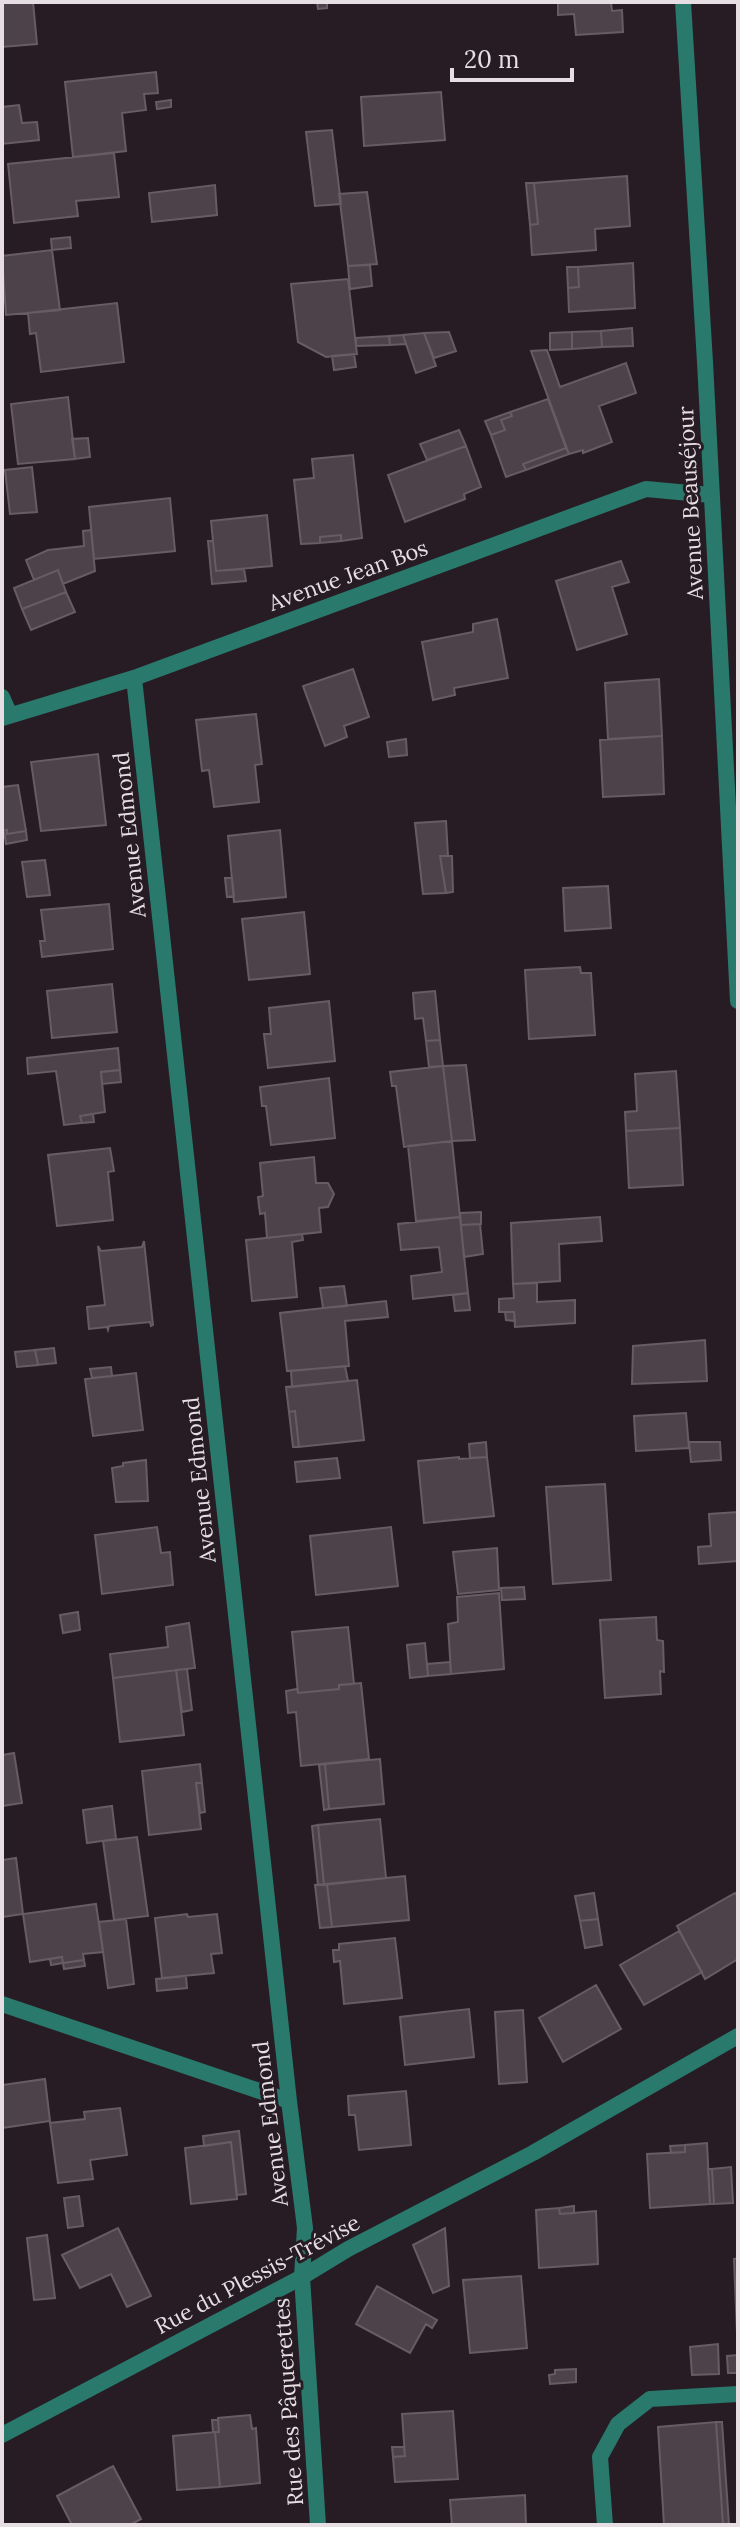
<svg xmlns="http://www.w3.org/2000/svg" width="740" height="2527" viewBox="0 0 740 2527" font-family="Lora,serif">
  <rect width="100%" height="100%" fill="#271c24"/>
  <path fill="#4e424a" stroke="#685b64" stroke-width="2" d="M2,2H33L37,44L2,47Z
    M317,2H327V8L318,9Z
    M558,2H611L612,11L622,10L623,32L576,35L574,14L558,15Z
    M156,72L158,93L144,94L146,110L122,113L126,151L73,157L65,82Z
    M441,92L445,140L364,146L361,97Z
    M171,100V107L157,109L156,102Z
    M19,105L22,123L37,122L39,140L2,144V107Z
    M332,130L341,204L315,206L306,132Z
    M114,153L119,197L76,201L78,216L14,223L8,164Z
    M627,176L630,226L595,229L596,250L532,255L530,225L538,224L534,183Z
    M526,183H534L538,224L530,225Z
    M215,185L217,215L152,222L149,193Z
    M367,192L377,264L348,266L339,194Z
    M70,237L71,248L52,250L51,239Z
    M52,250L60,310L6,315L2,256Z
    M633,263L635,308L569,312L568,288L579,287L578,267Z
    M370,265L372,286L350,289L348,266Z
    M567,267H578L579,287L568,288Z
    M348,279L357,354L326,357L298,342L291,284Z
    M117,303L124,362L41,372L36,333L30,334L28,313Z
    M632,328L633,346L602,347L601,331Z
    M601,331L602,347L572,349V332Z
    M449,332L456,351L434,358L424,333Z
    M572,332V349L550,350V333Z
    M424,333L436,366L416,373L403,335Z
    M403,335L406,344L390,345L389,336Z
    M389,336L390,345L356,346V338Z
    M547,350L560,387L626,363L636,393L599,406L612,442L583,453V450L569,454L531,351Z
    M354,354L356,367L334,370L332,356Z
    M68,397L75,459L18,464L11,404Z
    M548,399L566,448L523,464L526,470L506,477L491,435L505,430L501,420L512,416L510,412Z
    M510,412L512,416L501,420L505,430L491,435L485,421Z
    M459,430L466,446L427,460L420,444Z
    M88,438L90,457L75,459L72,439Z
    M466,446L481,487L464,494L465,499L405,522L388,475Z
    M566,448L569,454L526,470L523,464Z
    M353,455L362,538L341,541V535L320,537V543L301,544L294,480L314,478L312,459Z
    M32,467L37,512L10,514L5,470Z
    M170,498L175,551L94,559L89,507Z
    M267,515L272,566L216,571L211,521Z
    M91,530L95,571L63,584L58,570L34,580L26,560L48,550L84,546L83,531Z
    M341,535V541L320,543V537Z
    M208,541H213L216,571L244,569L246,581L212,584Z
    M621,561L629,582L612,587L627,634L577,650L556,581Z
    M58,570L66,592L22,609L14,588Z
    M66,592L75,612L31,630L22,609Z
    M497,619L508,678L454,688L455,695L433,700L422,642L473,632V624Z
    M353,669L369,717L344,726L347,737L325,746L303,686Z
    M659,679L662,736L608,739L605,683Z
    M256,714L262,764L255,765L259,802L214,807L209,770L202,771L196,720Z
    M662,736L664,794L603,797L600,740Z
    M406,739L407,755L389,757L387,742Z
    M98,754L106,825L41,831L31,762Z
    M18,785L26,831L7,834V830L2,831V787Z
    M446,821L448,856H440L446,893L423,894L415,823Z
    M4,830H7V834L26,831L27,840L6,844Z
    M280,830L286,897L234,902L228,836Z
    M440,856H452L453,892L446,893Z
    M45,860L50,895L27,897L22,862Z
    M225,878H232L234,896L227,897Z
    M608,886L611,928L565,931L563,888Z
    M109,904L113,949L42,957L40,941H45L41,910Z
    M304,912L310,974L249,980L242,919Z
    M580,967L581,973H591L595,1035L529,1039L525,970Z
    M112,984L117,1032L52,1038L47,991Z
    M435,991L440,1040L426,1041L423,1018L415,1019L413,993Z
    M329,1001L335,1061L268,1068L264,1034H271L269,1008Z
    M440,1040L443,1066L429,1067L426,1041Z
    M118,1048L120,1070L101,1072L105,1112L80,1116L82,1123L64,1125L56,1071L28,1074L27,1058Z
    M466,1065L475,1140L452,1141L443,1066Z
    M443,1066L452,1141L404,1147L396,1086H392L390,1072Z
    M120,1070L121,1082L102,1084L101,1072Z
    M676,1071L680,1128L626,1131L625,1112L637,1111L635,1074Z
    M329,1078L335,1138L271,1145L266,1106H262L260,1087Z
    M93,1114L94,1122L82,1123L80,1116Z
    M680,1128L683,1185L629,1188L626,1131Z
    M452,1141L460,1217L416,1221L408,1146Z
    M110,1148L114,1171L108,1172L113,1220L57,1226L48,1155Z
    M314,1157L316,1183H328L334,1194L328,1207L319,1208L321,1232L267,1238L265,1213L260,1214L258,1197L263,1196L260,1163Z
    M481,1212V1224L461,1225L460,1213Z
    M460,1217L468,1293L413,1299L411,1276L442,1272L439,1247L401,1250L398,1224Z
    M600,1217L602,1241L559,1244L560,1281L513,1284L511,1223Z
    M480,1224L483,1254L464,1257L461,1225Z
    M302,1234L303,1240L292,1242L297,1297L252,1301L246,1240Z
    M144,1241L153,1325L151,1326L150,1322L109,1326L108,1330L107,1327L89,1329L87,1307L105,1305L98,1246L101,1251L142,1247Z
    M537,1283V1302L575,1300V1323L515,1327L514,1312H499V1299L514,1298L513,1284Z
    M344,1286L347,1306L323,1308L320,1288Z
    M468,1293L470,1310L455,1311L453,1295Z
    M386,1301L388,1317L345,1321L349,1366L287,1371L280,1313Z
    M505,1312H514L515,1321L506,1320Z
    M705,1340L707,1381L632,1384L633,1346Z
    M54,1348L56,1363L38,1365L35,1350Z
    M35,1350L38,1365L17,1367L15,1352Z
    M345,1366L348,1381L292,1387L291,1371Z
    M111,1367L112,1376L92,1378L90,1369Z
    M136,1373L143,1430L93,1436L85,1379Z
    M357,1380L364,1440L299,1447L295,1411L289,1412L286,1387Z
    M295,1411L299,1447H293L289,1412Z
    M686,1413L689,1448L636,1451L634,1416Z
    M486,1442L487,1457L470,1458L469,1444Z
    M689,1442H720L721,1460L691,1462Z
    M459,1457V1459L487,1457L494,1516L424,1523L418,1461Z
    M337,1458L340,1478L297,1482L295,1462Z
    M146,1460L148,1501L116,1502L112,1468L123,1466V1463Z
    M605,1484L611,1580L553,1584L546,1487Z
    M738,1512V1561L699,1564L698,1547L711,1546L709,1514Z
    M157,1527L161,1553L170,1552L173,1585L102,1594L95,1535Z
    M391,1527L398,1586L316,1595L310,1536Z
    M497,1548L499,1590L458,1594L453,1552Z
    M524,1587L525,1599L502,1600L501,1588Z
    M499,1593L504,1669L451,1674L448,1624L458,1622L457,1597Z
    M78,1612L80,1630L63,1633L60,1615Z
    M656,1617L657,1640L663,1641L664,1672L660,1671L661,1694L605,1698L600,1620Z
    M189,1623L195,1668L113,1678L110,1654L168,1647L166,1627Z
    M348,1627L354,1684L339,1685V1689L298,1693L292,1632Z
    M425,1643L428,1676L410,1678L407,1645Z
    M450,1662L451,1674L428,1676L427,1664Z
    M187,1669L192,1710L182,1712L176,1670Z
    M176,1670L184,1735L120,1742L113,1678Z
    M361,1683L369,1759L301,1766L296,1712L288,1713L286,1691L297,1689L298,1693L339,1689V1685Z
    M14,1753L22,1803L2,1806V1755Z
    M380,1759L384,1804L329,1809L325,1764Z
    M200,1764L202,1783H196L201,1829L149,1835L142,1771Z
    M325,1764L329,1809L324,1810L319,1765Z
    M196,1783H202L205,1812L200,1813Z
    M112,1806L116,1839L87,1843L83,1810Z
    M380,1819L386,1878L324,1885L318,1825Z
    M318,1825L324,1885H318L312,1826Z
    M137,1837L148,1916L114,1920L103,1841Z
    M16,1858L23,1914L2,1917V1860Z
    M405,1876L409,1920L332,1927L327,1884Z
    M327,1884L332,1927L320,1928L315,1885Z
    M594,1893L598,1919L580,1921L575,1896Z
    M735,1893L738,1897V1959L705,1979L677,1926Z
    M96,1904L103,1952L83,1954L84,1960L63,1963L62,1957L30,1962L23,1914Z
    M187,1914L188,1917L217,1914L222,1953L211,1954L214,1973L162,1978L155,1918Z
    M126,1919L134,1984L108,1988L99,1922Z
    M598,1919L602,1945L585,1948L580,1921Z
    M679,1931L702,1972L644,2005L620,1965Z
    M395,1938L402,1998L344,2004L340,1961L334,1962L333,1950H339V1944Z
    M62,1957L63,1963L51,1965L50,1959Z
    M84,1960L85,1966L64,1969L63,1963Z
    M186,1976L187,1988L157,1991L156,1979Z
    M596,1985L621,2029L563,2062L539,2018Z
    M469,2009L474,2057L405,2065L400,2017Z
    M523,2010L527,2082L499,2084L495,2012Z
    M45,2079L50,2121L2,2128V2085Z
    M406,2091L411,2145L359,2150L355,2115H349L348,2096Z
    M120,2108L127,2155L90,2160L93,2179L58,2183L50,2123L85,2119L84,2112Z
    M239,2131L246,2194L237,2195L231,2142L204,2146L203,2136Z
    M231,2142L237,2199L191,2204L185,2148Z
    M707,2143L710,2204L650,2208L647,2154L685,2152V2145Z
    M685,2145V2152L671,2153L670,2146Z
    M731,2167L733,2203L714,2204L712,2169Z
    M708,2169H712L714,2204H710Z
    M79,2196L83,2226L68,2228L64,2198Z
    M574,2206V2213L560,2214L559,2208Z
    M559,2208L560,2214L596,2211L598,2264L539,2268L536,2210Z
    M118,2228L151,2296L127,2307L111,2274L80,2288L62,2255Z
    M445,2228L449,2286L433,2293L413,2245Z
    M47,2235L55,2298L34,2300L27,2238Z
    M738,2258V2333H737L734,2259Z
    M521,2276L527,2348L470,2353L463,2280Z
    M377,2286L437,2320L432,2328L426,2324L410,2353L356,2324Z
    M718,2344L719,2374L692,2375L690,2347Z
    M738,2355V2373H728L727,2356Z
    M576,2369V2382L550,2384L549,2375L555,2374V2370Z
    M453,2411L458,2479L395,2482L393,2457L405,2456L402,2414Z
    M250,2415L252,2429L256,2428L260,2483L220,2487L215,2432H219L218,2418Z
    M212,2420H218L219,2432H213Z
    M716,2422L723,2525H664L658,2427Z
    M716,2422H722L729,2525H723Z
    M215,2432L220,2487L177,2490L173,2436Z
    M392,2447H404L405,2456L393,2457Z
    M113,2466L141,2519L130,2525H72L57,2496Z
    M525,2495L526,2525H452L450,2500Z"/>
  <g fill="none" stroke-linecap="round" stroke-linejoin="round">
    <path stroke="#29796c" stroke-width="16" d="M605,2525L600,2457L618,2424L650,2399L738,2394"/>
    <path stroke="#29796c" stroke-width="16" d="M683,2L705,362L738,1001
      M134,678L289,2101L305,2228L302,2277L318,2525
      M2,697L10,715
      M2,718L134,678L646,489L711,495
      M2,2004L289,2101"/>
    <path stroke="#29796c" stroke-width="16" d="M2,2435L302,2277L348,2249L533,2153L738,2036"/>
  </g>
  <g text-anchor="middle" stroke-width="6" stroke-linejoin="round" paint-order="stroke">
    <g font-size="22" fill="#e6dee3" stroke="#271c24">
      <text transform="translate(690 503) rotate(-93)" y="8">Avenue Beauséjour</text>
      <text transform="translate(348 575) rotate(-20)" y="8">Avenue Jean Bos</text>
      <text transform="translate(129 835) rotate(-96)" y="8">Avenue Edmond</text>
      <text transform="translate(199 1480) rotate(-96)" y="8">Avenue Edmond</text>
      <text transform="translate(270 2124) rotate(-97)" y="8">Avenue Edmond</text>
      <text transform="translate(257 2274) rotate(-28)" y="8">Rue du Plessis-Trévise</text>
      <text transform="translate(288 2402) rotate(-94)" y="8">Rue des Pâquerettes</text>
    </g>
  </g>
  <rect width="740" height="2527" fill="none" stroke="#e6dee3" stroke-width="8"/>
  <path d="M452 68v12h120v-12" fill="none" stroke="#e6dee3" stroke-width="4"/>
  <text x="464" y="68" font-size="24" fill="#e6dee3" stroke="#271c24" stroke-width="6" paint-order="stroke">20 m</text>
</svg>
